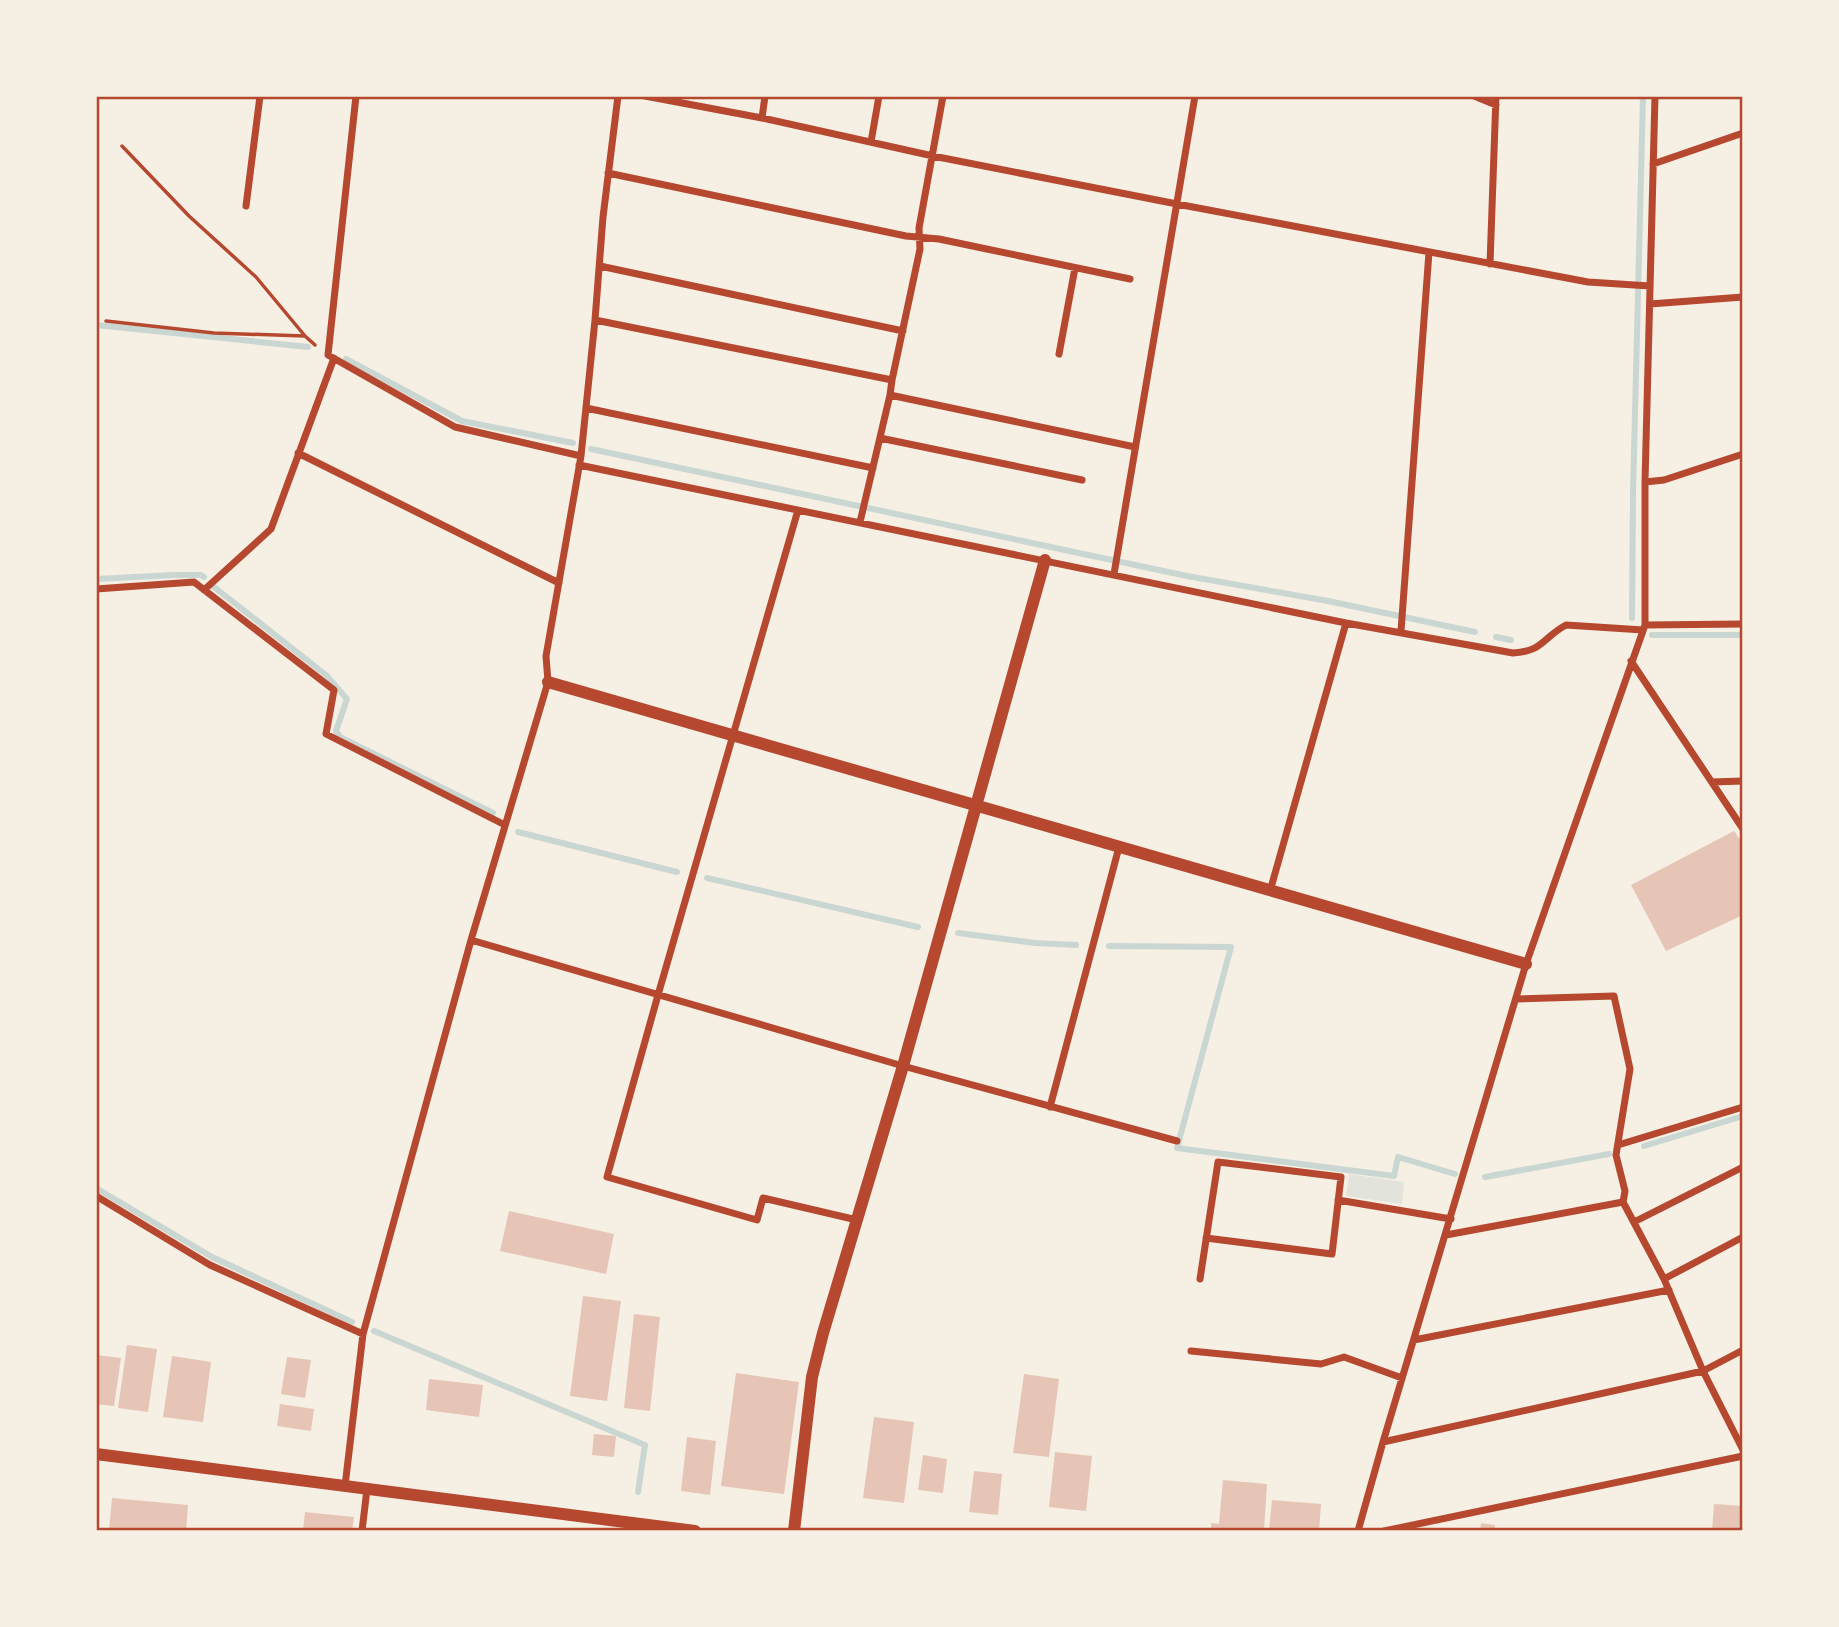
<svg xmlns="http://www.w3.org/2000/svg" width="1839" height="1627" viewBox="0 0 1839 1627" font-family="Arial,sans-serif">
  <rect width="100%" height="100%" fill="#f6efe4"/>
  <path fill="#e2e4dc" d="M1349,1174L1404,1182L1402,1204L1346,1196Z"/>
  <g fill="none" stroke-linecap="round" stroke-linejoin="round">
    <path stroke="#c9d6d2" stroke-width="6" d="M96,325L308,347
      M346,359L462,421L573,443
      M591,449L1187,576L1328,601L1475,632
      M96,579L174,575H201L204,577
      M214,587L326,675L347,699L336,731L340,737L493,813
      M1632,618L1633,492L1643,96
      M1652,635H1743
      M1496,637L1511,640
      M518,832L677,872
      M707,878L918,927
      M958,933L1035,943L1076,945
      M1109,946L1231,947L1177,1148L1394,1176L1398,1157L1455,1174
      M1644,1146L1743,1116
      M1485,1177L1609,1154
      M96,1188L212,1257L352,1322
      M374,1331L645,1445L638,1492"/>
  </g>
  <path fill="#e6c5b7" d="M1734,831L1743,844V915L1666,951L1631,885Z
    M509,1211L614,1234L606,1274L500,1251Z
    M583,1296L621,1301L607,1401L570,1396Z
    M634,1314L660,1317L650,1411L624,1408Z
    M127,1345L157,1349L148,1412L118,1408Z
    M96,1355L121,1358L114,1406L96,1404Z
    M172,1356L211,1362L203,1422L163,1417Z
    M287,1357L311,1360L305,1398L281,1394Z
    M736,1373L799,1382L784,1494L721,1486Z
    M1024,1374L1059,1379L1049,1457L1013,1453Z
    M429,1379L483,1385L479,1417L426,1410Z
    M280,1404L314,1409L311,1431L277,1426Z
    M874,1417L914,1422L904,1503L863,1498Z
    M594,1434L616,1436L614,1457L592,1455Z
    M687,1437L716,1441L710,1495L681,1491Z
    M1055,1452L1092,1456L1086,1511L1049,1507Z
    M923,1455L947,1459L943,1493L918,1490Z
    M974,1471L1002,1474L998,1515L969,1512Z
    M1223,1480L1267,1484L1264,1531H1211V1523L1219,1524Z
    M112,1498L188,1505L186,1531H109Z
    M1272,1500L1321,1504L1319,1531H1269Z
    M1714,1504L1743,1506V1531H1712Z
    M305,1512L354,1517L352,1531H303Z
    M1481,1523L1495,1525V1531H1480Z"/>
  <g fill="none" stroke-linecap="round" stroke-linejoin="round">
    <path stroke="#b5482f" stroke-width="3.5" d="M122,146L189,216L256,277L305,336L315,345
      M106,321L214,333L305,336"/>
    <path stroke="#b5482f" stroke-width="7" d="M356,96L328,355L455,427L581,456
      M645,96L762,118L933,156L1177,204L1588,282L1650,286
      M1474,96L1496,105
      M762,118L765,96
      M871,142L879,96
      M1653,164L1743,133
      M608,173L906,236L939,239L1130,279
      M246,206L260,96
      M1490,264L1496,96
      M600,266L903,331
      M1650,304L1743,297
      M595,320L892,380
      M1059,354L1075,268
      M890,395L1135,447
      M586,408L873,468
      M880,438L1082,480
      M298,453L559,583
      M579,465L1346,623L1513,653C1544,651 1542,638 1566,625L1643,630
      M1645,482L1664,480L1743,454
      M798,510L658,995L607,1177L757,1220L763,1198L857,1220
      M860,522L890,395L892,380L920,249L919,228L943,96
      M1114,574L1195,96
      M96,589L194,582L334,690L326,734L505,825
      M204,590L271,529L334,358
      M1645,625L1743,624
      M1401,631L1429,252
      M1631,661L1743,829
      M1712,782L1743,781
      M1270,891L1346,623
      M471,940L903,1066L1177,1141
      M1516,999L1614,996L1630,1069L1616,1155L1625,1191L1623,1202
      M1050,1107L1119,847
      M1618,1145L1743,1107
      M96,1196L210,1265L363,1334
      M1338,1200L1451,1219
      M1634,1222L1743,1167
      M1446,1235L1623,1202L1664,1279L1703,1371L1743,1450
      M1200,1279L1218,1162L1341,1177L1332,1254L1206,1238
      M1664,1279L1743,1237
      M1414,1340L1669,1290
      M1191,1351L1321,1364L1344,1357L1402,1378
      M1383,1442L1703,1371L1743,1350
      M345,1486L363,1334L471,940L548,682L546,656L581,456L595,320L603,217L618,96
      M362,1531L367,1489
      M1358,1531L1383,1442L1526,964L1645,625V482L1655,96
      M1384,1531L1743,1456"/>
    <path stroke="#b5482f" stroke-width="12" d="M548,682L1526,964
      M96,1454L695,1531
      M794,1531L812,1377L823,1333L903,1066L1045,560"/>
  </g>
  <rect width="1839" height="1627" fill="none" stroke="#f6efe4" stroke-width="196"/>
  <rect x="98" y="98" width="1643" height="1431" fill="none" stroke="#b5482f" stroke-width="2.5"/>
</svg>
